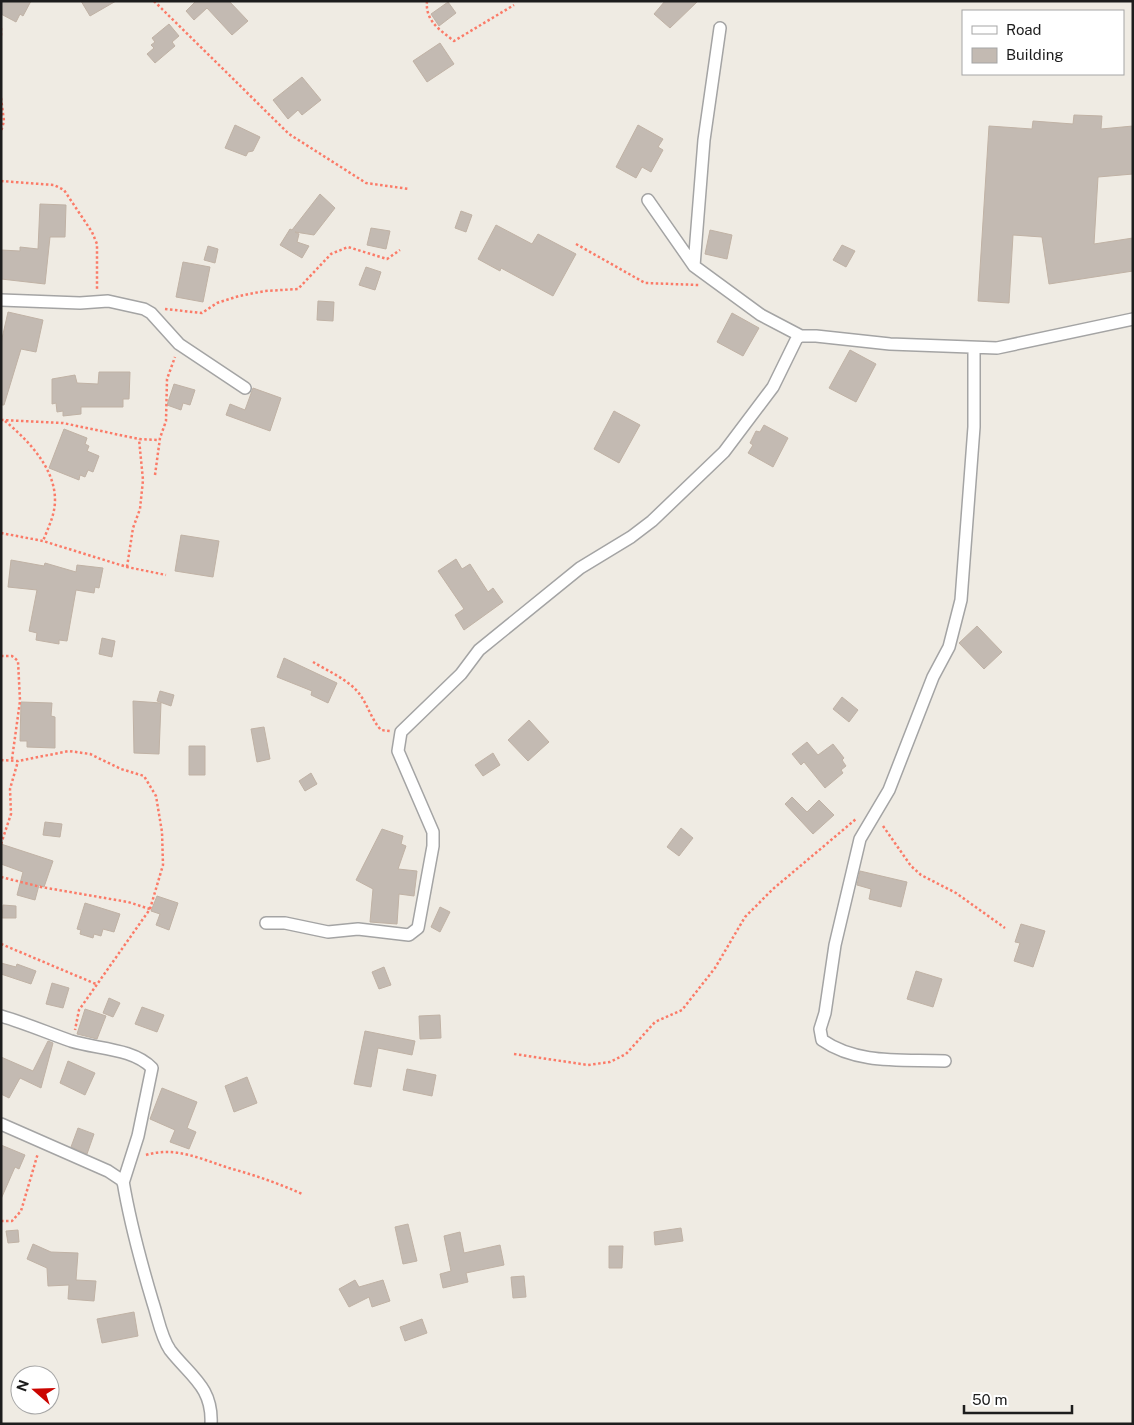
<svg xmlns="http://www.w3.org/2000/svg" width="1134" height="1425" viewBox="0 0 1134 1425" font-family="'Public Sans',sans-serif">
  <rect width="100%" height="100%" fill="#efebe3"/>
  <path fill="#c3bab2" stroke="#c0b2a5" d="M1,1H31L23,16L20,14L16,22L1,14Z
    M81,1H116L90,16Z
    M196,1H229L248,21L232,35L207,8L194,20L186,11Z
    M665,1H698L670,28L654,14Z
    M448,2L456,13L439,26L431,14Z
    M169,24L179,36L172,42L175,46L155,63L147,54L154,48L151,45L155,42L152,38Z
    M440,43L454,64L427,82L413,61Z
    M302,77L321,100L302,115L298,110L288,119L273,100Z
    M1074,115L1102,116L1101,129L1133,126V174L1098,177L1094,244L1133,238V271L1049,284L1042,237L1013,235L1009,303L978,301L989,126L1032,129L1033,121L1073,124Z
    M235,125L260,137L253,151L248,152L246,156L225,148Z
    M638,125L663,139L658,147L663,150L651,172L642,167L636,178L616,167Z
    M320,194L335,208L314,235L295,232L299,234L297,242L309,246L302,258L280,245L290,229L292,230Z
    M40,204L66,205L65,237H50L45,284L1,279V250L20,251V247L38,249Z
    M461,211L472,215L466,232L455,228Z
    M496,225L532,244L538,234L576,254L553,296L501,268L500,271L478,259Z
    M371,228L390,231L386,249L367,245Z
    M710,230L732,235L727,259L705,254Z
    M842,245L855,251L846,267L833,260Z
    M208,246L218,249L215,263L204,260Z
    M183,262L210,267L203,302L176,297Z
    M366,267L381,272L375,290L359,285Z
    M318,301L334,302L333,321L317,320Z
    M8,312L43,320L36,352L21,349L4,405H1V343Z
    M732,313L759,328L743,356L717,342Z
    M850,350L876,364L856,402L829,388Z
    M99,372H130L129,399H123V407H81V414L63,416V411L57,412L56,403L52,404V379L75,375L77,383L98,384Z
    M174,384L195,390L190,405L183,403L181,410L167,405Z
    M253,388L281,398L270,431L226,415L230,404L245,410Z
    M614,411L640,425L619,463L594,449Z
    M764,425L788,438L773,467L748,453L753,445L750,443L756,431L760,432Z
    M64,429L87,438L85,444L89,446L87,451L99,456L93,472L88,470L85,477L80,475L79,480L49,468Z
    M181,535L219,541L213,577L175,571Z
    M456,559L462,569L470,564L488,592L493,588L503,602L464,630L455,615L464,609L438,571Z
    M11,560L44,566L45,563L76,572L77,565L103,568L99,588L95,587L94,593L76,590L67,641L59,640V644L36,640L37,633L29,631L37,590L8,587Z
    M977,626L1002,652L984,669L959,643Z
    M102,638L115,641L112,657L99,654Z
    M284,658L337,683L328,703L311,695L312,691L277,677Z
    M160,691L174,695L171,706L157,701Z
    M842,697L858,710L849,722L833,709Z
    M133,701L161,703L159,754L134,753Z
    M21,702L52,703L51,716L55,717V748L27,747V741H20Z
    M529,720L549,742L528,761L508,740Z
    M264,727L270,759L257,762L251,729Z
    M807,742L818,755L833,744L844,758L842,760L846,766L841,770L843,773L825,788L804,762L801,765L792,754Z
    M189,746H205V775H189Z
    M493,753L500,765L483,776L475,765Z
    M311,773L317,784L305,791L299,781Z
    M792,797L807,812L819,800L834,815L813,834L785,804Z
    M45,822L62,824L60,837L43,835Z
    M681,828L693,838L679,856L667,847Z
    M382,829L403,836L401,844L406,846L398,869L417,871L414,896L399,894L397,924L370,922L373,889L356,880Z
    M1,844L53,861L44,887L39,885L35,900L17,895L23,872L1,864Z
    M860,871L907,882L901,907L869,899L871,889L857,885Z
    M157,896L178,903L169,930L156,925L160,914L151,911Z
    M85,903L120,914L114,932L103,929L101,936L94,934L93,938L80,934L81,930L77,929Z
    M3,905L16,906V918H2Z
    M440,907L450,912L440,932L431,927Z
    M1021,924L1045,931L1033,967L1014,961L1020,943L1015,942Z
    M1,963L16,967L17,964L36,971L31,984L1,974Z
    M384,967L391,985L379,989L372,972Z
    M916,971L942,979L933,1007L907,999Z
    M52,983L69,988L63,1008L46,1004Z
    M109,998L120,1003L113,1017L103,1013Z
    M142,1007L164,1015L157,1032L135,1024Z
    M85,1009L106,1016L97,1039L77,1034Z
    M440,1015L441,1038L420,1039L419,1016Z
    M365,1031L415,1041L412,1055L378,1048L371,1087L354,1084Z
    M48,1041L53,1043L41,1088L20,1078L9,1098L1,1094V1057L33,1071Z
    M68,1061L95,1073L85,1095L60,1083Z
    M407,1069L436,1075L432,1096L403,1090Z
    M247,1077L257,1103L234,1112L225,1086Z
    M162,1088L197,1102L187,1128L196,1132L189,1149L170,1142L175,1130L150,1119Z
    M78,1128L94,1134L87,1154L71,1147Z
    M1,1145L25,1155L19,1169L15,1167L1,1199Z
    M408,1224L417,1261L403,1264L395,1227Z
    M681,1228L683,1241L655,1245L654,1232Z
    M18,1230L19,1242L8,1243L6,1231Z
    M460,1232L464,1253L500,1245L504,1265L466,1273L468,1282L443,1288L440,1274L451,1271L444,1236Z
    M33,1244L51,1252L78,1253L76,1280L96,1281L94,1301L68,1299L69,1285L48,1286L47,1268L27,1259Z
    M609,1246H623L622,1268H609Z
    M524,1276L526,1297L513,1298L511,1277Z
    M355,1280L359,1287L383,1280L390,1301L372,1307L369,1297L349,1307L339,1289Z
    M134,1312L138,1336L102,1343L97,1319Z
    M422,1319L427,1333L405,1341L400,1327Z"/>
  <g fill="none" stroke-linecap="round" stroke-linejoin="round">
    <defs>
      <path id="street" d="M648,200L694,266L761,315L801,336
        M694,266L704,140L720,28
        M1,300L80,303L108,301L144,309L151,313L179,344L245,388
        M266,923H285L328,932L358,929L409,935L418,928L433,846V832L398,751L401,732L461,674L479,650L580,568L631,537L652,521L724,452L773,387L797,338L801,336H816L890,344L997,348L1133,319
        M1,1016C25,1023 48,1033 71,1041C96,1049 133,1048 152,1068L138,1136L123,1183
        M945,1061C904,1059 858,1065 822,1040L820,1029L825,1013L835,945L860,839L889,790L933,677L949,647L961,600L974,427V348
        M1,1124L108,1171L123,1181C130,1223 141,1263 153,1303C158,1318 161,1337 170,1350C190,1376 213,1387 211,1424"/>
    </defs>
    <use href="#street" stroke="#a4a4a4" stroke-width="14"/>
    <path stroke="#fb7b68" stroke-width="2.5" stroke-dasharray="2.5 2.5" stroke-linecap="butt" d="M154,1L289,134L366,183L409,189
      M427,1C425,21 440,30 454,41L514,5
      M1,28V37
      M1,98L4,121L1,132
      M1,181L54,185L64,190L92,232L97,244V290
      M576,244L645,283L699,285
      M165,309L202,313L217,303L239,296L265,291L298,289L331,254L348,247L387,259L400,250
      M1,420L63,423L139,439L159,440
      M5,421C28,440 55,468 55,500C55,515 48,528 43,541
      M155,475L160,438L166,421L167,379L175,357
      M1,533L43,541L127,567L166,575
      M127,567L133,528L140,509L143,480L139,439
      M1,656H12L18,661L20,701L12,759
      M313,662C326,670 345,678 356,690C367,701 370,718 381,730L390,731
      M1,760L18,761L69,751L90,754L121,769L144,776L156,796L162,832L163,865L150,909L79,1010L75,1030
      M883,826L911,866L921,875L956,893L1005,928
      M1,844L11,814L10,789L18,761
      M1,877L41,887L128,902L150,909
      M1,944L96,984
      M514,1054L588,1065L610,1062L626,1054L655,1022L682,1010L715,968L745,917L773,889L856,819
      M146,1155C175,1146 201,1159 229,1168C254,1175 278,1183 302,1194
      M1,1221H12L21,1211L38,1153"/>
    <use href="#street" stroke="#fff" stroke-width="11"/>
  </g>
  <rect width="1134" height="1425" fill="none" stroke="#1d1d1d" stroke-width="5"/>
  <rect x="962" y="10" width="162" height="65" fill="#ffffff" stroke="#a5a5a5"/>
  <rect x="972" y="26" width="25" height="8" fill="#ffffff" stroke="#a5a5a5"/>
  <text x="1006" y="35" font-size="15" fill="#1d1d1d">Road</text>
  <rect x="972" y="48" width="25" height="15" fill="#c3bab2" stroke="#a5a5a5"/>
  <text x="1006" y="60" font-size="15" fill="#1d1d1d">Building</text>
  <g transform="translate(35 1390) rotate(290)"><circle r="24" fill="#ffffff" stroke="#a5a5a5"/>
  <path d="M0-4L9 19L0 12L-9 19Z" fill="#cb0500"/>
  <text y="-8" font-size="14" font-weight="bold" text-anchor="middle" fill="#1d1d1d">N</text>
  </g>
  <path d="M964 1405v8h108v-8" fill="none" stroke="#1d1d1d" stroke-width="2.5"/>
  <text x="972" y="1405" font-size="15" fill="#1d1d1d" stroke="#ffffff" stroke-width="4" paint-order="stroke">50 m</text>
</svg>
